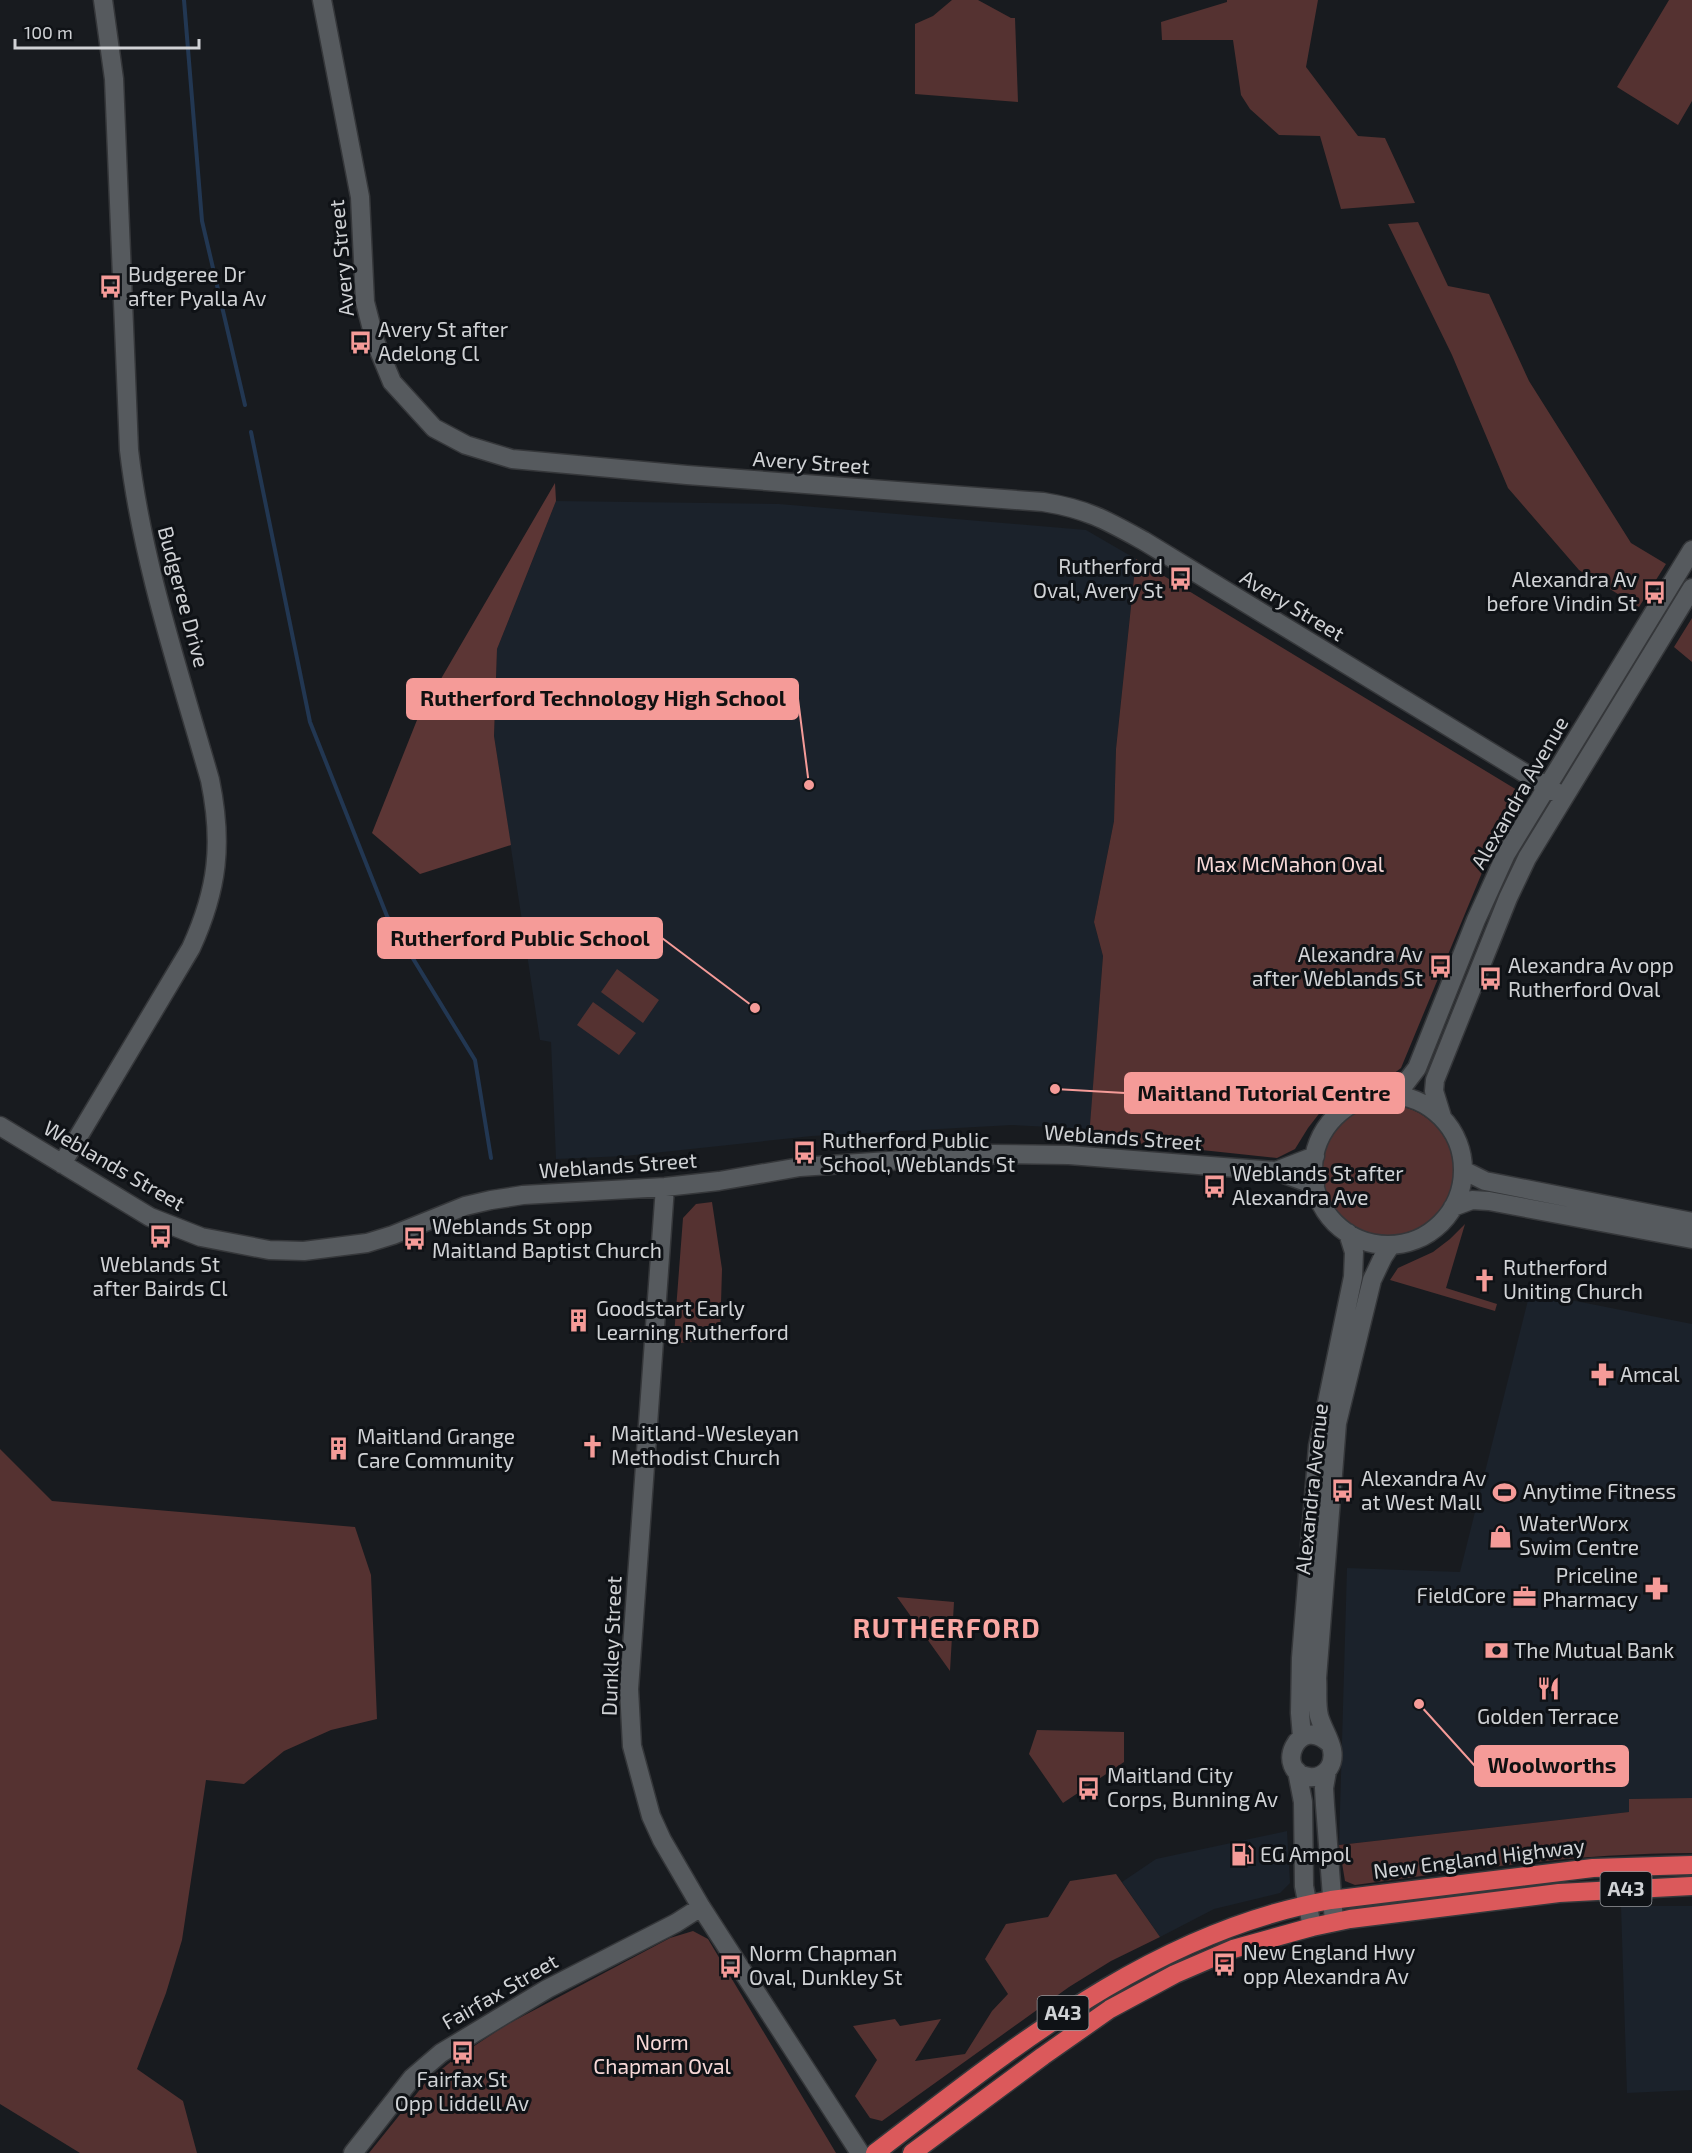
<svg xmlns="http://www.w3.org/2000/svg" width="1692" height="2153" viewBox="0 0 1692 2153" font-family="'Exo 2',sans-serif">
  <rect width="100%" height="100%" fill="#181b1f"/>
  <path fill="#1b222b" d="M556,501L779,504L1086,530L1136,559L1116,749L1114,821L1094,922L1103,956L1090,1129L1012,1125L812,1136L625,1156L556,1159L551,1042L540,1040L494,736L497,649Z
    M1530,1292L1692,1324V1798L1629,1799V1812L1339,1845L1347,1568L1460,1572Z
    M1287,1831L1290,1883L1280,1893L1214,1909L1160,1937L1122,1882L1156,1859Z
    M1621,1906H1692V2090L1627,2093Z"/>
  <path fill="#553231" d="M952,0H978L1011,18H1015L1018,102L915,94V24L933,16Z
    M1227,0H1318L1306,67L1358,136L1385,138L1415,203L1341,209L1320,136L1279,135L1250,109L1241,95L1233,40H1162L1161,22L1227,2Z
    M1669,0H1692V101L1678,125L1617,87Z
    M1418,222L1448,286L1489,294L1529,381L1631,543L1666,564L1639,607L1579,570L1508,488L1452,355L1388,224Z
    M1136,559L1522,793L1523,802L1486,863L1401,1068L1389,1077L1349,1088L1325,1106L1308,1128L1295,1149L1277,1158L1089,1138L1103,956L1094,922L1114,821L1116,749Z
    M1692,618V662L1674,647Z
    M617,969L659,1000L643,1023L601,992Z
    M593,1002L636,1033L619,1055L577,1025Z
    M1320 1172a67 67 0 1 1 134 0a67 67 0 1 1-134 0Z
    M712,1202L722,1269L720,1338L681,1343L674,1336L683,1218L696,1204Z
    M1465,1224L1446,1288L1497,1304L1495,1311L1390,1280L1398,1268L1433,1252L1450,1239Z
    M0,1449L52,1501L355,1527L371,1575L377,1719L331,1730L284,1751L244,1784L206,1780L182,1940L166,1993L137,2069L183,2101L197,2153H80L0,2104Z
    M897,1597L954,1602L950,1671Z
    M1037,1730L1124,1732V1762L1063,1803L1029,1754Z
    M1692,1798V1853C1579,1853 1466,1870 1355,1885L1345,1881L1339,1845L1629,1812V1799Z
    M1116,1874L1160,1937L1111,1961L1069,1987L882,2121L870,2118L855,2096L877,2060L853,2026L895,2019L900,2026L941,2019L915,2061L965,2054L992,2011L1008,1994L985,1959L1006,1924L1048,1917L1070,1881Z
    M693,1931L708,1939L836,2153H369L426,2082L453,2060L506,2025L670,1938Z"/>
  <path fill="#5c3635" d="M555,483L556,501L497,649L494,736L511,845L420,874L372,833L417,720Z"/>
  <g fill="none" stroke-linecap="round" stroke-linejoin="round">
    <path stroke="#223752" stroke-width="4" d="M184,0L202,221L245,405
      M251,432L310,722L387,916L475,1060L491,1158"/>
    <defs>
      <path id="secondary" d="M322,0L360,197L365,302L375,341L392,382L434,428L466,445L512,459L687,475L1043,502C1087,509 1106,520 1144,541L1564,797
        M1389,1095L1404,1085L1417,1068L1476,920L1506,854L1692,550
        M1313 1170a75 75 0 1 1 150 0a75 75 0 1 1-150 0Z
        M1442,1117L1434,1091L1435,1080L1508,898L1527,858L1692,588
        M0,1126L150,1217L201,1237L269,1250L304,1251L367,1243L393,1235L465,1206L491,1200L523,1195L665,1187L719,1181L800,1167L992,1154L1069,1155L1276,1171L1315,1185
        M62,1164L191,948C218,889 223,843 210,780C179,671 142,562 129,450L114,79L103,0
        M1463,1170L1485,1181L1692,1222
        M1276,1171L1315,1156
        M665,1187L629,1689L632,1746L651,1816L662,1840L701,1907L860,2153
        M1453,1207L1472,1200L1489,1201L1692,1239
        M1302,1737L1300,1713L1301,1658L1318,1446L1353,1277L1354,1252L1348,1233
        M1330,1744C1298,1712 1273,1772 1309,1777C1317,1778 1325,1774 1329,1768C1340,1751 1323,1732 1319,1716C1316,1704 1318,1690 1317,1678L1337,1423L1372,1280L1383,1257L1391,1245
        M1297,1771L1303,1802L1304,1886L1312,1927
        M1327,1771L1324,1788L1325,1805L1334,1922
        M353,2153L412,2078L441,2053L547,1989L676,1923L701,1907"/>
      <path id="highway" d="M875,2153C1014,2047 1154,1931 1331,1900L1593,1868L1692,1865
        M912,2153L1043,2056L1110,2009L1175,1974L1233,1949L1312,1927L1350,1919L1559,1893L1692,1886"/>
    </defs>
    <use href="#secondary" stroke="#35373a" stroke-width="21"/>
    <use href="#highway" stroke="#35373a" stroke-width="21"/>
    <use href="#secondary" stroke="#565a5e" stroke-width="18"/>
    <use href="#highway" stroke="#db595b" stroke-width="18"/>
  </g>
  <defs>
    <symbol id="bus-bare" viewBox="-9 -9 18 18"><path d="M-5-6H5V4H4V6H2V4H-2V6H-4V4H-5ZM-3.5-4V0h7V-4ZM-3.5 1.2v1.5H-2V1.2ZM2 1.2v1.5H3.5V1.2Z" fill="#f59b98" stroke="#0f1216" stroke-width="2.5" paint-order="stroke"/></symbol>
    <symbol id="church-bare" viewBox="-9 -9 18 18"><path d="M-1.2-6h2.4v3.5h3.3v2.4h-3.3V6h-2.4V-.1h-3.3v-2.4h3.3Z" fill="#f59b98" stroke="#0f1216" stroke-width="2.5" paint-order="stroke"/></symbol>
    <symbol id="building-bare" viewBox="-9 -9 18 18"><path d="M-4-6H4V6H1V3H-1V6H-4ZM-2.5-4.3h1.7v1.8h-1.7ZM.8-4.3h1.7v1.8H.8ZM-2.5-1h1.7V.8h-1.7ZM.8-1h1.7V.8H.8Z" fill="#f59b98" stroke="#0f1216" stroke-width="2.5" paint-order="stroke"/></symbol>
    <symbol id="pharmacy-bare" viewBox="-9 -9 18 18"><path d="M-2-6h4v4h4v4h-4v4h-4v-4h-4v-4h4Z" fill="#f59b98" stroke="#0f1216" stroke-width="2.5" paint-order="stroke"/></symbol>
    <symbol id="stadium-bare" viewBox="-9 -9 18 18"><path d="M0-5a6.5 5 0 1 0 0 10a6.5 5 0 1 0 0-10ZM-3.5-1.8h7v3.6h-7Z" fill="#f59b98" stroke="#0f1216" stroke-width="2.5" paint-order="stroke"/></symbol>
    <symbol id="shop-bare" viewBox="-9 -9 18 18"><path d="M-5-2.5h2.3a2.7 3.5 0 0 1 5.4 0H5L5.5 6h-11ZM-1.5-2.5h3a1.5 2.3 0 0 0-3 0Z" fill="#f59b98" stroke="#0f1216" stroke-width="2.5" paint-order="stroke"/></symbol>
    <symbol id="office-bare" viewBox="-9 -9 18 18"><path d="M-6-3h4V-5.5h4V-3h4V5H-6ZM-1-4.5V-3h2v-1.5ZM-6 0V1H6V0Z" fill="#f59b98" stroke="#0f1216" stroke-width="2.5" paint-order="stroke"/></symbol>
    <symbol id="bank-bare" viewBox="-9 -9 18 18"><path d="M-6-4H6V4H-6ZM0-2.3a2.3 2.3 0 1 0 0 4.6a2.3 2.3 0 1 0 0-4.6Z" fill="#f59b98" stroke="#0f1216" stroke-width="2.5" paint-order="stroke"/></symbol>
    <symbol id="restaurant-bare" viewBox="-9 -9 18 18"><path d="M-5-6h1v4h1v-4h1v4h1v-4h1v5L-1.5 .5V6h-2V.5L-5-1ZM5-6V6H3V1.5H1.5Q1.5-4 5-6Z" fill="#f59b98" stroke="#0f1216" stroke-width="2.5" paint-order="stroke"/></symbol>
    <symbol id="fuel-bare" viewBox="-9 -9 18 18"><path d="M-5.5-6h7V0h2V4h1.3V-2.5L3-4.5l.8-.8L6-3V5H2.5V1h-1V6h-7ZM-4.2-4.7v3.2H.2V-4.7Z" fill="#f59b98" stroke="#0f1216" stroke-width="2.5" paint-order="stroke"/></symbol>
  </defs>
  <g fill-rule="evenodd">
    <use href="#bus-bare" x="94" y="270" width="33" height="33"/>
    <use href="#bus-bare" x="344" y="326" width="33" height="33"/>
    <use href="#bus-bare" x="1164" y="562" width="33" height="33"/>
    <use href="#bus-bare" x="1638" y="576" width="33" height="33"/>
    <use href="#bus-bare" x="1424" y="950" width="33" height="33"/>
    <use href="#bus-bare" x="1474" y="962" width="33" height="33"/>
    <use href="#bus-bare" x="788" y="1136" width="33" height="33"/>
    <use href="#bus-bare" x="1198" y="1170" width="33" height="33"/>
    <use href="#bus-bare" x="144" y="1220" width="33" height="33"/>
    <use href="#bus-bare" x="398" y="1222" width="33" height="33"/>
    <use href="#church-bare" x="1468" y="1264" width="33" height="33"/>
    <use href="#building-bare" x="562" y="1304" width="33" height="33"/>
    <use href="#pharmacy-bare" x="1586" y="1358" width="33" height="33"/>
    <use href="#church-bare" x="576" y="1430" width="33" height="33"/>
    <use href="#building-bare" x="322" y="1432" width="33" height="33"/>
    <use href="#bus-bare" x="1326" y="1474" width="33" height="33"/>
    <use href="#stadium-bare" x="1488" y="1476" width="33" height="33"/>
    <use href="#shop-bare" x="1484" y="1520" width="33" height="33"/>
    <use href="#pharmacy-bare" x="1640" y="1572" width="33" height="33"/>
    <use href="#office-bare" x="1508" y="1580" width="33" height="33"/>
    <use href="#bank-bare" x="1480" y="1634" width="33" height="33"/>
    <use href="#restaurant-bare" x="1532" y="1672" width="33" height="33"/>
    <use href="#bus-bare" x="1072" y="1772" width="33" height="33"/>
    <use href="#fuel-bare" x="1226" y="1838" width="33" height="33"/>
    <use href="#bus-bare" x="1208" y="1948" width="33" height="33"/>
    <use href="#bus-bare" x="714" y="1950" width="33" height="33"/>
    <use href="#bus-bare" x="446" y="2036" width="33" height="33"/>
  </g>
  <g text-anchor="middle" stroke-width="6" stroke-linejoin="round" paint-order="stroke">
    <g fill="#0f1216" stroke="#96989c" stroke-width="1.5">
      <rect x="1600.5" y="1872" width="51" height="34" rx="4.5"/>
      <rect x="1037.5" y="1996" width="51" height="34" rx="4.5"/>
    </g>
    <g font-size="20" font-weight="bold" fill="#d0d2d5">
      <text x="1626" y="1896">A43</text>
      <text x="1063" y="2020">A43</text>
    </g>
    <g font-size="21" fill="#d0d2d5" stroke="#0f1216">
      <text transform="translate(342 258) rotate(-95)" y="7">Avery Street</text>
      <text transform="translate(811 463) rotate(4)" y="7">Avery Street</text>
      <text transform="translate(183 597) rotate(75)" y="7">Budgeree Drive</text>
      <text transform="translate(1292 606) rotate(31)" y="7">Avery Street</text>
      <text transform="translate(1520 793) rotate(-60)" y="7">Alexandra Avenue</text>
      <text transform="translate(1123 1138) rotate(4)" y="7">Weblands Street</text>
      <text transform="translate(114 1166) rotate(30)" y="7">Weblands Street</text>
      <text transform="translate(618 1166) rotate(-4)" y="7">Weblands Street</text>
      <text transform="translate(1312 1489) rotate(-84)" y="7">Alexandra Avenue</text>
      <text transform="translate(612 1646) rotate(-88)" y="7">Dunkley Street</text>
      <text transform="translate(1479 1859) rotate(-7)" y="7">New England Highway</text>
      <text transform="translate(500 1992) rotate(-30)" y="7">Fairfax Street</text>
    </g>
    <g font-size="21" fill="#d0d2d5" stroke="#0f1216" text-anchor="start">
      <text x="128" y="282">Budgeree Dr<tspan x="128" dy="24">after Pyalla Av</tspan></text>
      <text x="378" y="337">Avery St after<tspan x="378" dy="24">Adelong Cl</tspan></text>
      <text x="1163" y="574" text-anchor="end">Rutherford<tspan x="1163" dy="24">Oval, Avery St</tspan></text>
      <text x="1637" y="587" text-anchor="end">Alexandra Av<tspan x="1637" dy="24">before Vindin St</tspan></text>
      <text x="1423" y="962" text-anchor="end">Alexandra Av<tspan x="1423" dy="24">after Weblands St</tspan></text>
      <text x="1508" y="973">Alexandra Av opp<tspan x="1508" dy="24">Rutherford Oval</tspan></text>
      <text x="822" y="1148">Rutherford Public<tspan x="822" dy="24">School, Weblands St</tspan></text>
      <text x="1232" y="1181">Weblands St after<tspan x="1232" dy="24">Alexandra Ave</tspan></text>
      <text x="432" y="1234">Weblands St opp<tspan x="432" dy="24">Maitland Baptist Church</tspan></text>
      <text x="160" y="1272" text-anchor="middle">Weblands St<tspan x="160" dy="24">after Bairds Cl</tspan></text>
      <text x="1503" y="1275">Rutherford<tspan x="1503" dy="24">Uniting Church</tspan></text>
      <text x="596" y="1316">Goodstart Early<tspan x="596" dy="24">Learning Rutherford</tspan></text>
      <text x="1620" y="1382">Amcal</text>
      <text x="611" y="1441">Maitland-Wesleyan<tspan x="611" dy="24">Methodist Church</tspan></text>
      <text x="357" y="1444">Maitland Grange<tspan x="357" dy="24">Care Community</tspan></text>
      <text x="1361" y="1486">Alexandra Av<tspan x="1361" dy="24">at West Mall</tspan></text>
      <text x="1523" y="1499">Anytime Fitness</text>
      <text x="1519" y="1531">WaterWorx<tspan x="1519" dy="24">Swim Centre</tspan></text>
      <text x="1638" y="1583" text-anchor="end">Priceline<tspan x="1638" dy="24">Pharmacy</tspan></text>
      <text x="1506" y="1603" text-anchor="end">FieldCore</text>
      <text x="1514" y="1658">The Mutual Bank</text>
      <text x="1548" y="1724" text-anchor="middle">Golden Terrace</text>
      <text x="1107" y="1783">Maitland City<tspan x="1107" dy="24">Corps, Bunning Av</tspan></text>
      <text x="1260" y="1862">EG Ampol</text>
      <text x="1243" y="1960">New England Hwy<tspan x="1243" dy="24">opp Alexandra Av</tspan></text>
      <text x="749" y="1961">Norm Chapman<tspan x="749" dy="24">Oval, Dunkley St</tspan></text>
      <text x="462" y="2087" text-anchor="middle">Fairfax St<tspan x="462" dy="24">Opp Liddell Av</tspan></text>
    </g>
    <g font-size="21" fill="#f7d8d7" stroke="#0f1216">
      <text x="1290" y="872">Max McMahon Oval</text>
      <text x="662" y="2050">Norm<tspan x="662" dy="24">Chapman Oval</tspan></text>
    </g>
    <g font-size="27" font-weight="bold" letter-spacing="1.5" fill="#faa7a3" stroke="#0f1216">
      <text x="947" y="1638">RUTHERFORD</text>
    </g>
  </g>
  <path fill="none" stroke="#f59b98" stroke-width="2" d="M809 785L798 699M755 1008L662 938M1055 1089L1125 1093M1419 1704L1475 1766"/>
  <g fill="#f59b98" stroke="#0f1216" stroke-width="2">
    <circle cx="809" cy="785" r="6"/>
    <circle cx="755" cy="1008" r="6"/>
    <circle cx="1055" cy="1089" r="6"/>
    <circle cx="1419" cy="1704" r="6"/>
  </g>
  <g fill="#f59b98" stroke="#f59b98" stroke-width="2">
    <rect x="407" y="679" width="391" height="40" rx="6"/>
    <rect x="378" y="918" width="284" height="40" rx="6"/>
    <rect x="1125" y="1073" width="279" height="40" rx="6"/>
    <rect x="1475" y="1746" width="153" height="40" rx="6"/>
  </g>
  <g font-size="22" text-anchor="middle" font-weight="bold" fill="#111">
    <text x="603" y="706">Rutherford Technology High School</text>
    <text x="520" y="946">Rutherford Public School</text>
    <text x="1264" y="1101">Maitland Tutorial Centre</text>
    <text x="1552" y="1773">Woolworths</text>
  </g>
  <path d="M15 39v9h184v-9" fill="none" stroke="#d0d2d5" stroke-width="3"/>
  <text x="24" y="39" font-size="18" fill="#d0d2d5" stroke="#0f1216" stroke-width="4.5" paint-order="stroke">100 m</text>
</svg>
